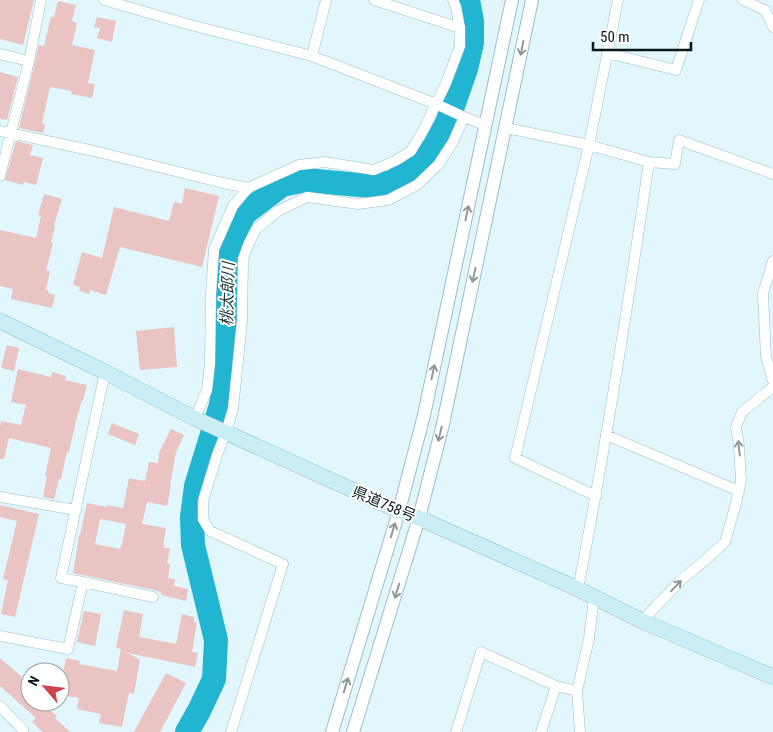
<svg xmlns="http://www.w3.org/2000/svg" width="773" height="732" viewBox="0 0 773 732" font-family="'Roboto Condensed','Noto Sans JP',sans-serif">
  <rect width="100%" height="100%" fill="#e1f7fd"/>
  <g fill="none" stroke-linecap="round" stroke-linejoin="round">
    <path stroke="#21b5d1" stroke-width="24" d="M187,732L199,711L214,679L216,640L193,545L192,517L196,486L221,405L225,374L227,320L226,263L230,244L238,226L245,213L282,185L306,180L370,186L392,182L415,168L434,147L447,123L466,69L472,43V21L468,0"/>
  </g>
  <path fill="#e9c4c3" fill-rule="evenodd" d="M0,0H34L23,45L0,39Z
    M58,1L76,5L72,21L77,23L72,45L95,50L88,83L95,84L92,98L71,94L72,91L50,87L42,123L45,124L43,133L19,128L39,45L44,46L51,17H54Z
    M97,17L116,21L112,42L97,38L100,28L94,27Z
    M0,72L18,77L7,120L0,119Z
    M16,141L33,145L30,155L43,158L36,185L24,182L23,185L5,180Z
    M185,188L219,196L202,267L120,247L106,295L90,290L89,294L79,291L80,287L73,285L82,252L102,258L114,207L169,221L174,202L182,204Z
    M44,194L62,199L54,225L55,226L51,243H53L46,271H50L46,290H48V293L55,295L52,308L11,299L13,289L0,286V230L36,238L41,216L38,215Z
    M174,327L177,367L140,370L136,331Z
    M7,345L19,348L14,371L1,368Z
    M18,369L51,377L52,372L66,376L65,380L87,385L83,401L82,400L76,421L69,452H67L61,479H59L54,499L43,497L47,476H45L51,448L9,438L4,459H0V427L1,421L21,425L26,405L11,402Z
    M112,423L139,434L135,445L108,434Z
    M171,429L184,435L176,452L170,486H171L167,506L147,502L142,524L166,528L163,545H165L164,548H170L167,563L170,564L168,578L175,579L174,586L188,589L186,601L161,595L162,593L154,590L73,573L79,535H80L87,503L107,507V505L123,508L129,478L145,481L149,462L158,463L159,453ZM100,519L126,524L122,545H121L120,549L95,544Z
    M0,505L39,514L15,617L1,614L8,580L3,579L17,521L0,517Z
    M124,610L143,614L139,637L176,644L182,614L194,617V622L197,623L192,652L198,653L195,667L128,653L140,660L134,694L129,693L122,727L99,723L101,714L77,709L79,698L60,695V688L66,658L80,661L79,664L117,671L121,649L116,648Z
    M84,611L101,614L95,646L77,642Z
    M0,658L22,677L21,678L30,686V689H27L30,692V702H41L57,716L55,718L70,732H43L32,722L36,718L0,686Z
    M166,673L186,683L160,732H134Z"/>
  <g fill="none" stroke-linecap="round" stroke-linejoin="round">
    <defs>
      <path id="minor" d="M104,0L187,24L312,56L436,104L464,117
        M374,0L460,28
        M743,0L765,10L773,27
        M607,53L676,70L699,0
        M0,54L29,61
        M312,56L326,0
        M506,128L589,145L649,162L675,164L679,140L773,174
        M0,131L94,151L223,183L248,188
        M0,176L29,61L41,0
        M773,261L763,293L766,357L773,381
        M194,418L200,407L207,390L210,363L211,294L214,249L233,206L248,188L299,165L325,162L374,170L395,161L411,151L424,129L446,83L460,46V28L456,7L453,0
        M606,435L739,491
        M596,496L515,458L589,145L618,0
        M0,497L76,510
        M83,582L153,597
        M578,589C606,447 628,305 649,162
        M642,621L682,579L703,562L725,542L735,507L741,481L739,446L736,427L742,412L773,387
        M0,636L68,649L83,582L61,578L105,372
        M0,706L23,730V732
        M231,732L283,564L210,531L203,519V501L217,455L226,432L233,409L242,321L243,259L249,243L257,228L278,211L307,197L358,204L388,200L417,185L438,165L453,142L464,117L485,125
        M456,732L481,652L556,686L577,691
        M541,732L556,686
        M580,732L577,691L589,639L594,597"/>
      <path id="tertiary" d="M332,732L399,511L424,415L512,0
        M353,732L419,518L443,424L532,0"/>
      <path id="secondary" d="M0,321L105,372L194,418L399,511L419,518L578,589L642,621L773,677"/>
    </defs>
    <use href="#minor" stroke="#9abec8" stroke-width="11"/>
    <use href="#tertiary" stroke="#9abec8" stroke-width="14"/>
    <use href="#secondary" stroke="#9abec8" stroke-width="16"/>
    <use href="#minor" stroke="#fff" stroke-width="10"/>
    <use href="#tertiary" stroke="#fff" stroke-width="12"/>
    <use href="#secondary" stroke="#caeef6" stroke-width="15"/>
  </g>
  <defs><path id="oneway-shaft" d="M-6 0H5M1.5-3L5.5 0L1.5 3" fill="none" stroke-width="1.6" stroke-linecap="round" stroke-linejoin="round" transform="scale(1.25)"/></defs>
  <g stroke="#909798">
    <use href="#oneway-shaft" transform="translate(522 48) rotate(101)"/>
    <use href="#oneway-shaft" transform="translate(467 213) rotate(-78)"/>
    <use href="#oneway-shaft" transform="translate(474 275) rotate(102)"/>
    <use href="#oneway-shaft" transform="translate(433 372) rotate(-78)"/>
    <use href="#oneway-shaft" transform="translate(440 434) rotate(104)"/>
    <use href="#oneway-shaft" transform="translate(739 448) rotate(-96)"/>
    <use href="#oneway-shaft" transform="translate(393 530) rotate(-73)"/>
    <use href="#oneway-shaft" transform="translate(676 586) rotate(-46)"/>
    <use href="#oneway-shaft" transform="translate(397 591) rotate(107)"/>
    <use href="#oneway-shaft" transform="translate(346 685) rotate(-73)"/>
  </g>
  <g text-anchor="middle" stroke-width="4" stroke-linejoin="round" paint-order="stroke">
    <g font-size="15" fill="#09171a" stroke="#fff">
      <text transform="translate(384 504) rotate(23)" y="5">県道758号</text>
    </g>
    <g font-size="16" font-style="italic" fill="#1f353b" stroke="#fff">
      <text transform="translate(227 294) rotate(-88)" y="6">桃太郎川</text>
    </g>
  </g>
  <g transform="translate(45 687) rotate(298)"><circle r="24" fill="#ffffff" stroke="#9da2a3"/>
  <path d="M0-4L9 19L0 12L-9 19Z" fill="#d2424e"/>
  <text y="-8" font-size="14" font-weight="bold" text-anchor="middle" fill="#09171a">N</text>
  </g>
  <path d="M593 42v8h98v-8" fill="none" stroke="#09171a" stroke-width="2.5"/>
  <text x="600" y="42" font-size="15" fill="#09171a" stroke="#ffffff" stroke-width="4" paint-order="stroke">50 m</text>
</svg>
